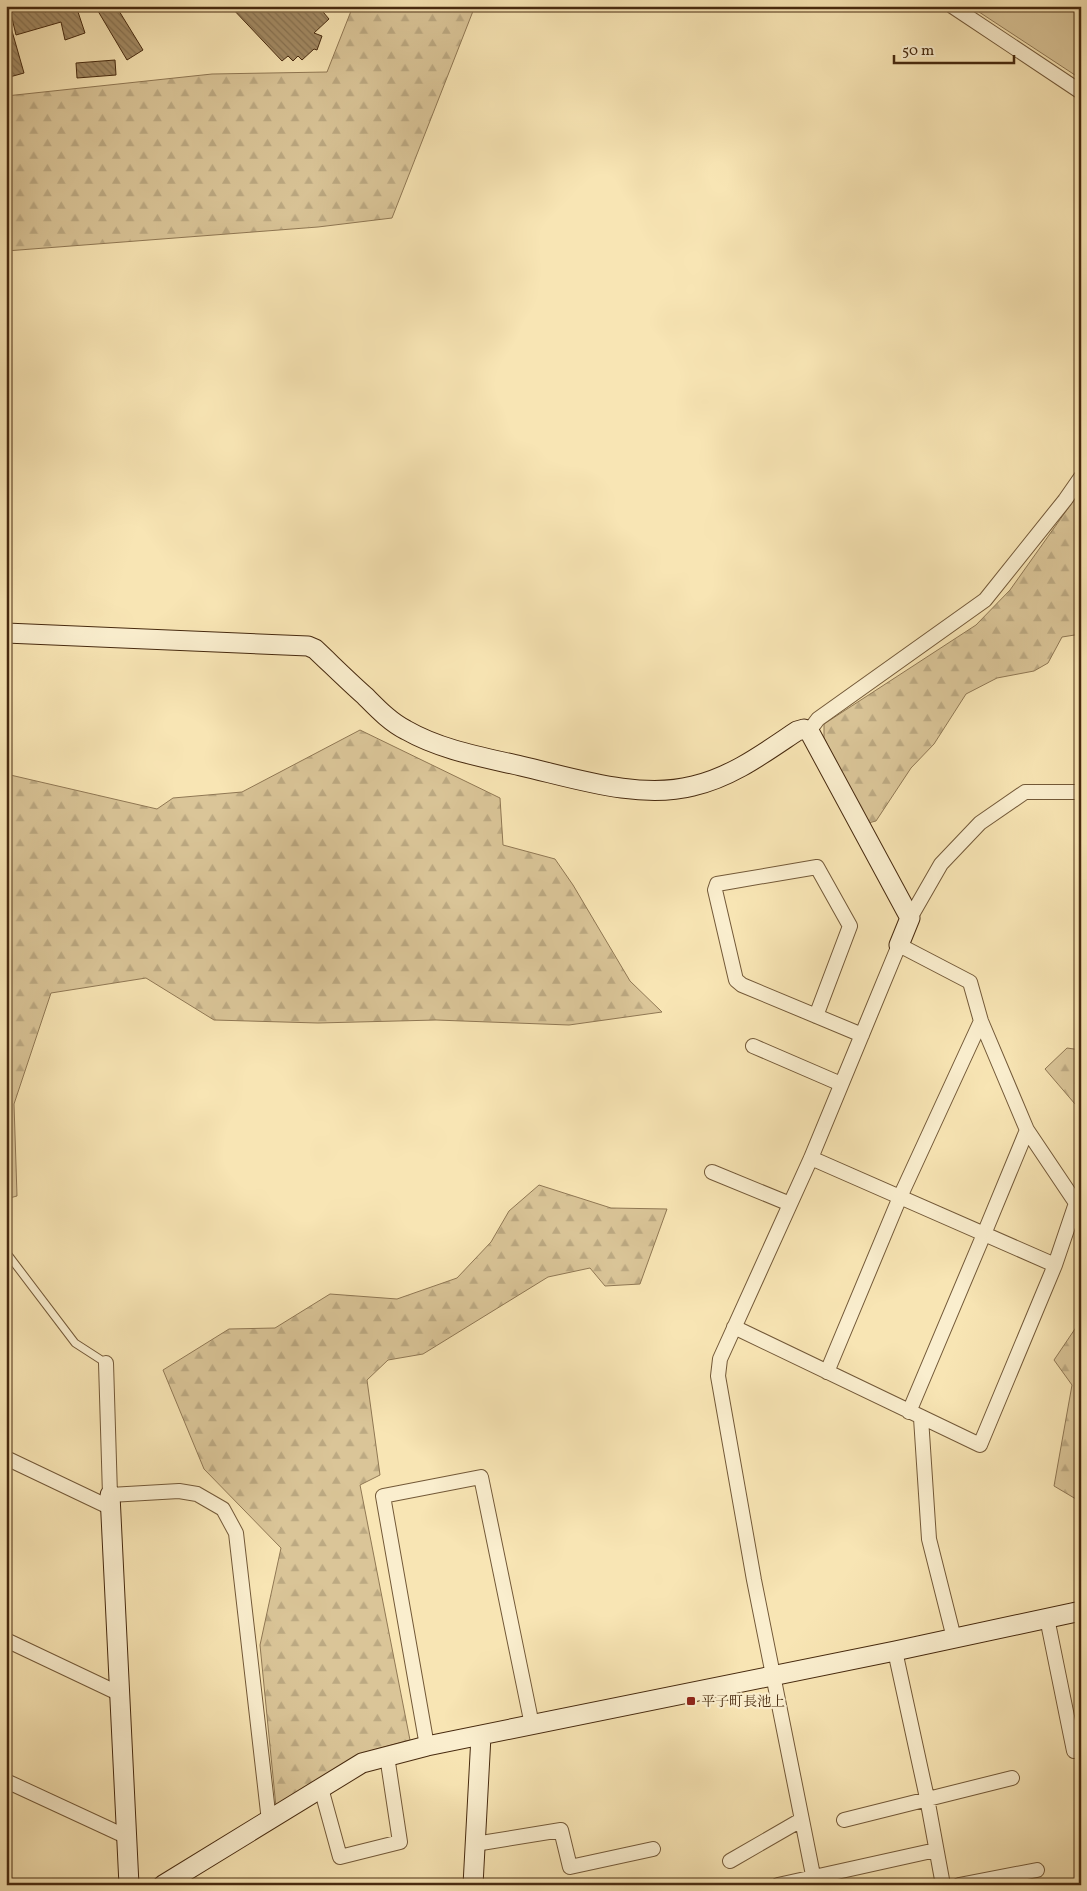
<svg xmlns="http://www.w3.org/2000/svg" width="1087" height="1891" viewBox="0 0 1087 1891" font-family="Vollkorn,'Noto Serif JP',serif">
  <defs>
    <pattern id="forest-firs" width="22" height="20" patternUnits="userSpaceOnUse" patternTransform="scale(1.25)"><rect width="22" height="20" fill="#dac598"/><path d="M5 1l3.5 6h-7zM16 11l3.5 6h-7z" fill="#bca982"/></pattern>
    <pattern id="building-back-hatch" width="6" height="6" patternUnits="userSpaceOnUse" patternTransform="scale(1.25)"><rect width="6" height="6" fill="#a38b65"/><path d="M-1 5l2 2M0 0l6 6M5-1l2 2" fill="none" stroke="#877252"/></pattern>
  </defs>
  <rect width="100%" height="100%" fill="#f8e5b4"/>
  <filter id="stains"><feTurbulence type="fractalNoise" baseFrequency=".004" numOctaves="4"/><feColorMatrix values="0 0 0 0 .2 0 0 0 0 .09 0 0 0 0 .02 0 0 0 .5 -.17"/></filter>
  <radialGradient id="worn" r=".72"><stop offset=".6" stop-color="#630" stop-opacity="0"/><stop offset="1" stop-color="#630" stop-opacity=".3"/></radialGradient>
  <path fill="url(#forest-firs)" stroke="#907854" d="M353,6H475L392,218L318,227L6,251V96L212,74L327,72Z
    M1081,490V634L1062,637L1048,663L1034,671L997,678L966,694L934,744L911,768L876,821L868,823L824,738V724L976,625L1010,590Z
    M360,730L500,798L503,845L555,859L573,885L630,981L662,1012L569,1025L436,1020L318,1023L214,1020L146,978L51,993L14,1104L17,1196L6,1199V774L157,809L173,798L242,792Z
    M1067,1048L1081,1050V1111L1045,1069Z
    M539,1185L611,1208L667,1209L640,1284L605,1286L590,1268L548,1277L423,1354L388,1360L367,1380L380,1475L360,1485L410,1740L359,1754L276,1807L260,1645L281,1548L204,1469L163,1370L229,1329L275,1328L330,1294L397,1299L457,1278L491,1242L509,1211Z
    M1081,1320V1502L1054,1486L1072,1385L1054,1360Z"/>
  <path fill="#dac598" stroke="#907854" d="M980,6H1081V79L976,10Z"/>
  <path fill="url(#building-back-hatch)" stroke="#472a0f" d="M9,6H43L45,12L62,6H76L85,33L65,40L61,22L16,35Z
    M95,6H116L143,50L127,60Z
    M230,6H318L329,19L314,33L322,36L317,50L314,49L302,60L298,56L293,61L288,56L282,61Z
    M10,24L24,73L6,78V25Z
    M115,60L116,75L77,78L76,63Z"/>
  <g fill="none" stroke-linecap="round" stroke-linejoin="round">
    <defs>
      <path id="lane" d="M6,1252L75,1343L106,1363"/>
      <path id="street" d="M952,6L1081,92
        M809,731L818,719L985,600L1065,500L1081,477
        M910,918L941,864L980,823L1025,792H1081
        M816,1016L850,926L817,867L717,884L715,890L736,980L742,985L862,1035
        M753,1046L841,1084
        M811,1158L1055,1265
        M712,1172L790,1204
        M734,1327L980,1445L1055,1265L1076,1203L1027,1130L981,1021L970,982L899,945L811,1158L720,1359L718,1376L754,1580L815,1885
        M106,1363L110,1495L179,1491L197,1494L223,1509L236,1533L269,1821
        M827,1372L900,1197L981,1021
        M909,1412L984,1234L1027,1130
        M921,1418L929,1539L954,1638
        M6,1458L111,1508
        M1047,1618L1074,1751
        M6,1640L120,1694
        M895,1651L927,1798L943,1885
        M427,1746L383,1496L481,1477L532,1725
        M6,1781L127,1837
        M321,1788L340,1857L400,1842L387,1756
        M844,1820L1012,1778
        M475,1844L561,1830L570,1867L653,1849
        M730,1861L801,1820
        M778,1885L936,1850
        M959,1885L1037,1870"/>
      <path id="secondary" d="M6,633L308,646L315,649C332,665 348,681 365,696C377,708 390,722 406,730C441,750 482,757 521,766C574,778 639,800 693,786C732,777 764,753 797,731L804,729L809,731L910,918L899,945
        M110,1495L129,1885
        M163,1885L362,1763L427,1746L895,1651L1081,1611
        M473,1885L481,1736"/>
    </defs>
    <use href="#lane" stroke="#735938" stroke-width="9"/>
    <use href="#street" stroke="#735938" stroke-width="16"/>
    <use href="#secondary" stroke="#472a0f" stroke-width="21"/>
    <use href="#lane" stroke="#faeece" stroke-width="7"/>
    <use href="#street" stroke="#faeece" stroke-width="14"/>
    <use href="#secondary" stroke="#faeece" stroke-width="19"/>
  </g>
  <rect fill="#8f2418" stroke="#faeece" stroke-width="2" x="686" y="1696" width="10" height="10" rx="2.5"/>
  <g text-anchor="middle" stroke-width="4.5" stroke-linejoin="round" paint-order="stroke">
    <g font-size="14" fill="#472a0f" stroke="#faeece" text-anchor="start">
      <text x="701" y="1706">平子町長池上</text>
    </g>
  </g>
  <rect width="1087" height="1891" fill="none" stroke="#f8e5b4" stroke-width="25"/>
  <rect x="8" y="8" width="1072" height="1876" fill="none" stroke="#472a0f" stroke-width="2.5"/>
  <rect x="12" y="12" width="1062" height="1866" fill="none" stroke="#472a0f"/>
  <path d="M894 55v8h120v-8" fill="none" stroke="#472a0f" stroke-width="2.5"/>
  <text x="902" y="55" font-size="15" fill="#472a0f" stroke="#faeece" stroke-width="4" paint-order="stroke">50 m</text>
  <rect width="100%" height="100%" filter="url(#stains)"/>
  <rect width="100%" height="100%" fill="url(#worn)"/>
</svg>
